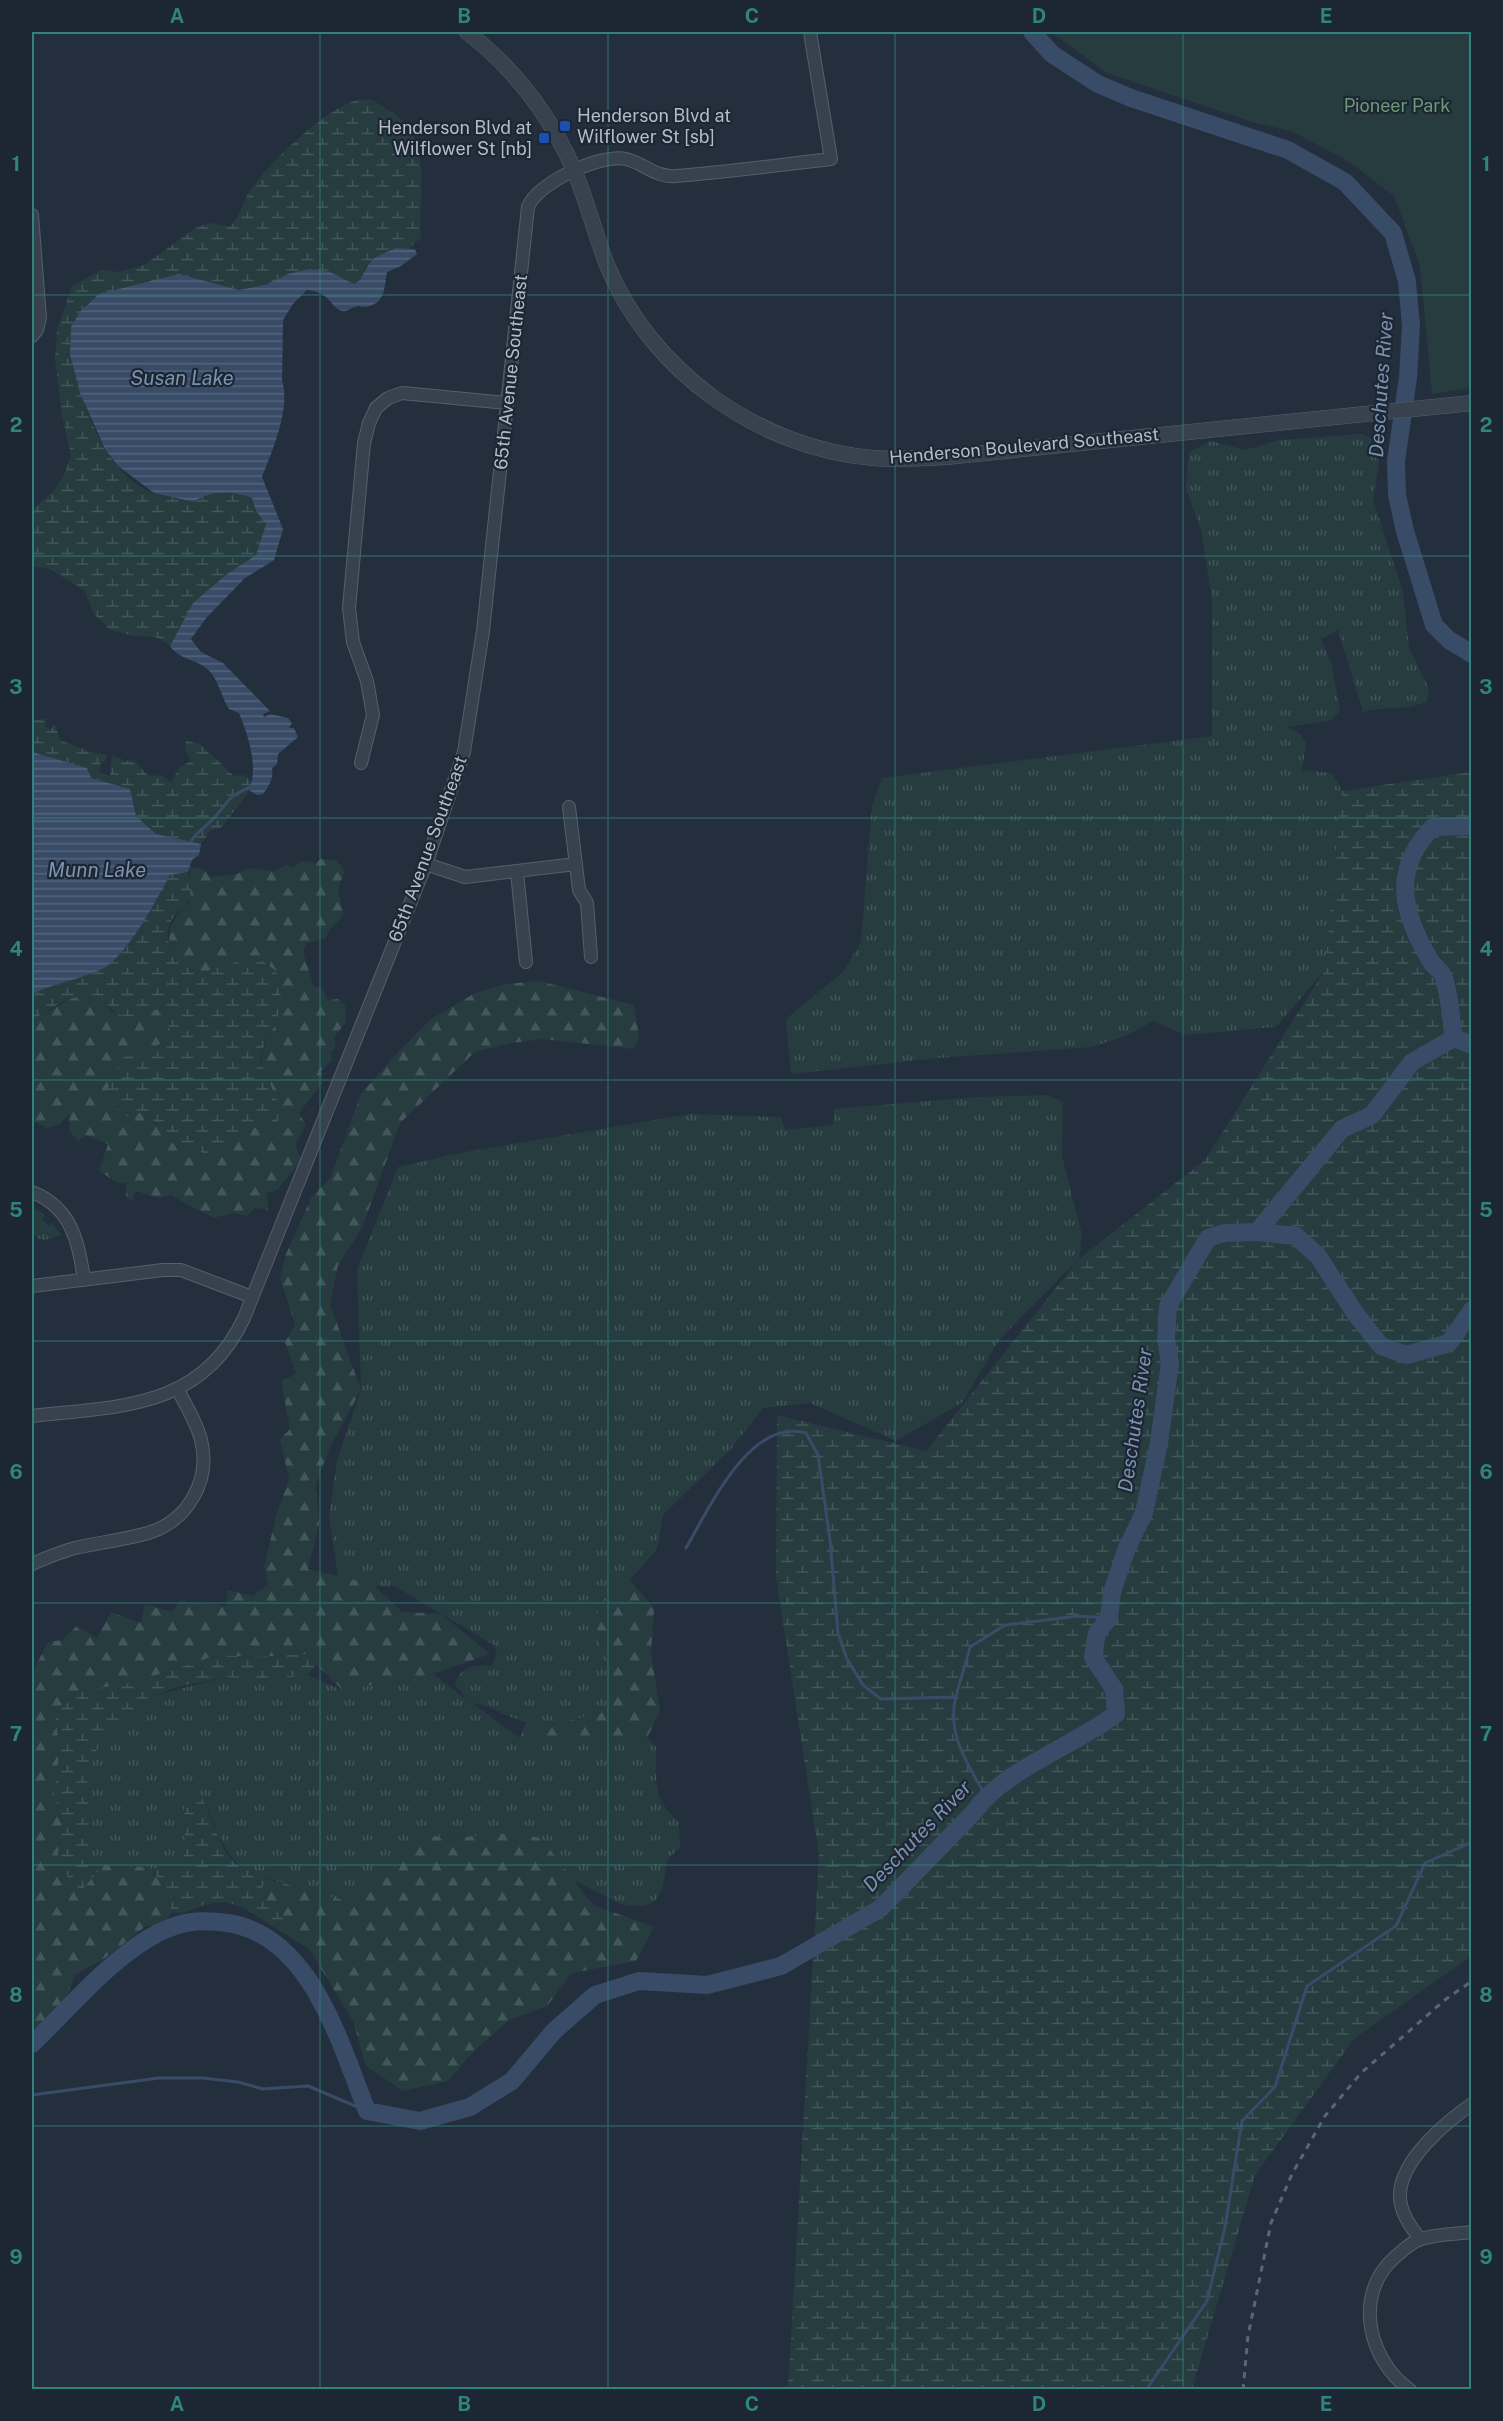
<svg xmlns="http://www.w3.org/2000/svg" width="1503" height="2421" viewBox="0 0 1503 2421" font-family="'Public Sans',sans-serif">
  <defs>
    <pattern id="grass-tufts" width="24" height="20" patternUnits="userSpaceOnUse" patternTransform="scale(1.5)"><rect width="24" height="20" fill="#263c3f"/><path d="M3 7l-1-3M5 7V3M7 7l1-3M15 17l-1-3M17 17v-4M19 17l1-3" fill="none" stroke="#435659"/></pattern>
    <pattern id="forest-firs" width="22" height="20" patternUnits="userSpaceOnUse" patternTransform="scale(1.5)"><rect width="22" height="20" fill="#263c3f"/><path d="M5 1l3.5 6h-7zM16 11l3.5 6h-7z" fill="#435659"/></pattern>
    <pattern id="wetland-marsh" width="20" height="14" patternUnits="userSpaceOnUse" patternTransform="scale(1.5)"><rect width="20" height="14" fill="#263c3f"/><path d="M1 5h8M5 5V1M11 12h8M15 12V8" fill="none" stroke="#435659"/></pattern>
    <pattern id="water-rules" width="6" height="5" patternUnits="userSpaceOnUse" patternTransform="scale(1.5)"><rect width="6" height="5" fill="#394c67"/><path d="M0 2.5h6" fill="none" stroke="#53647b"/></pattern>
  </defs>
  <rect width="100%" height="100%" fill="#242f3e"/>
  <path fill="url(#grass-tufts)" d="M1362,434L1373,439L1379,463L1373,499L1403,592L1409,648L1429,689L1427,701C1406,712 1386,705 1363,712L1338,630L1321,639L1332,665L1340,711L1331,720L1287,727L1301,734L1306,744L1302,770L1332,773L1342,791L1325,970L1276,1027L1186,1035L1153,1021L1128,1035L1092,1047L938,1058L791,1074L786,1019L843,972L861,942L872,805L882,778L1212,736V599L1201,530L1186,488L1189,452L1211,441L1245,450L1280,440Z
    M1047,1095L1063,1102L1062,1156L1082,1235L1079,1259L999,1340L963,1402L896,1441L810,1403L763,1408L730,1450L663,1515L657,1549L630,1580L599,1603L596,1625L611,1688L604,1712C579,1718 550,1729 525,1722C506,1717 491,1705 472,1703L520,1738L591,1742L647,1738L656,1747C656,1780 652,1799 679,1822L680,1847L668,1859L662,1890L655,1901L644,1906L623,1905L573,1880L541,1838L421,1836L353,1903C331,1897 248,1876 236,1862C222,1846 215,1828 209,1809L184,1802L185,1847L182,1871L92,1866L87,1771L92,1755L149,1697L225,1677L266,1680L307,1675L342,1690L433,1674L467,1700L455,1684C461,1666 475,1664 492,1666L497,1652L494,1645L394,1586L340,1588L329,1517L337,1460L361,1390L357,1269L398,1167L459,1153L690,1114L781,1117L785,1130L833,1125L834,1109L977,1097Z
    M32,1207L45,1215L42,1219L49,1226L52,1223L61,1235L45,1240L36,1238L32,1229L35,1226L32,1222Z"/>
  <path fill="url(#forest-firs)" d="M321,859L336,860L345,870L338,890L344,915L329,930L326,938L307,943L303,952L314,987L322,988L328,1000L338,999L345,1005L346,1022L334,1037L336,1047L331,1052L332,1060L321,1071L323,1082L299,1113L306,1125L295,1145L302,1160L277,1190L267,1193L268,1210L255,1208L247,1216L234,1213L213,1218C199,1209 185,1205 172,1195L158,1198L136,1191L132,1200L126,1198V1183H118L99,1171L108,1144L86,1135L78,1141L70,1132L69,1114L60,1124L47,1128L32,1121V1020L78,995L100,996L112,1012L152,1011L163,1006L175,1037L153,1048L122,1058C151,1126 149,1136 225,1151L240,1131L278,1122C280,1072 242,1076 277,1022L240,961L219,970L196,974L170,955C168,928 169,922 189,903L190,867L204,869L210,877L237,874L248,868L275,871L286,865L293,867L303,861L315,863Z
    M539,981L634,1005L639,1036L634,1049L543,1039L512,1043L475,1052L400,1123L362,1228L338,1265L330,1304L361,1390L330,1447L316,1485L319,1524L308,1569L372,1584L402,1612L441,1614L490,1654L433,1674L342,1690L306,1654L255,1657L218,1655L135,1682L77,1692L55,1713L60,1751L54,1793L62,1822L57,1864L82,1888L104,1865L149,1867L164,1887L172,1912L163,1925L146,1926L105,1958L75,1975L60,2014L32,2029V1673L48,1642L62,1640L77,1626L97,1638L111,1612L141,1623L145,1604L171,1612L180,1601L227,1606V1590L253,1596L268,1585L264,1567L276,1516L289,1479L280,1439L290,1429L281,1381L296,1374L285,1342L295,1325L280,1278L286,1254L312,1196L330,1179L361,1094L399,1051L431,1019L475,993L506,984Z
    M630,1580L654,1608L651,1653L660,1711L647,1738L591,1742L520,1738L526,1722L554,1724L604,1712L611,1688L596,1625L599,1603Z
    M514,1833L541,1838L593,1905L654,1927L636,1961L572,1973L547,2006L509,2020L472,2053L448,2081L403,2091L366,2066L353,2021L309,1949L277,1929L284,1917L257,1894L268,1879L353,1903L421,1836L464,1837Z"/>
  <path fill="url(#wetland-marsh)" d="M372,100C382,106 395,113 403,121C431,148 418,203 421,238L409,248H396L366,266L360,280L354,284L330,272L288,274L265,285L239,290L179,274L70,356C82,402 103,473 153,493C161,496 184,499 194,502C210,490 234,491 252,498L256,511L266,524L256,555L248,559L186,615L170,646L156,637L133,636L109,629L93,613L85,591L48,568L32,566V511L55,489L65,473L71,455L62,416L55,359L57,330L72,286L101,270L120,272L144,265L197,227L211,223L230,227C240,216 242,203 250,191C267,164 324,111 354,101C359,99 366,100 372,100Z
    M47,718L45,727L51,729L55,724L60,740L88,751L107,755L105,762H101L99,772L110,776L112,755L126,761L133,760L148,775L163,776L171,782L180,767L191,761L185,749L186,741L200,744L234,776L244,775L253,783C246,799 232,812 221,828L211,830L201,844L156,834L136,816L130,789L91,778L86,768L32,752V721Z
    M1471,772V1956L1354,2039L1255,2175L1192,2389H788L819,1855L776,1577L777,1415L926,1451L1079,1259L1205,1160L1325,970L1342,791Z
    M188,872C199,916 173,902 168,931C167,938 170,947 170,955L197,974L256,956L276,971L281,992L277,1022L265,1042L260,1061L279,1105L278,1122L241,1131L225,1151L207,1156L190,1144L177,1148L145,1111L129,1117L114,1108L108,1088L122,1058L153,1048L172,1037L163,1007C133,1019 121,1024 100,996C68,994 58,1005 32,1020V994C54,983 80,980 102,969C126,957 157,899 170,875Z
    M306,1654L317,1665L307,1675L266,1680L225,1677L178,1687L149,1697L92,1755L87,1771L92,1865H104L81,1891L57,1864L62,1822L54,1793L60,1751L55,1713L77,1692L135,1682L218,1655L255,1657Z
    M200,1796C214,1815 218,1852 238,1865C247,1870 260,1873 269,1877L258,1894L284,1917L277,1929C255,1916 236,1897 208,1904C194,1907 188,1915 172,1912L164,1887L151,1868L182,1871L185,1847L184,1801Z"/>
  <path fill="#263c3f" d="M1051,32H1471V388L1432,394L1420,266L1394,196L1348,161L1291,131L1255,123L1107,73Z"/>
  <path fill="url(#water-rules)" d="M396,248L415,249L417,254L401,266L387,272C384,287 386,305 364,307C357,307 362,304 355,307C350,308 348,312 342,311C329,307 333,293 307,290L293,304L283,320L282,381C291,407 272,452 262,477L283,529L274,560L245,578L207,617L191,639L201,652L223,663L270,711L263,714L264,717L270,714L288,718L292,723L289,728H294L298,737L278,754L277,764L272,768C274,778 269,786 263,794L257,795L249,790C259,769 248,734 239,713L229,709C221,696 218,677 206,668C193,658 180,660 170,646L193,603L227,574L256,555L266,524L256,511L252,498C234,491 210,490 194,502L154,493L118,466L105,449L80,393L70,355L71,327L80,312L99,294L179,274L239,290L265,285L288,274L309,269L330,272L354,284L360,280C373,256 371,259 396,248Z
    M32,752L87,768L91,778L130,789L136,816L156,834L201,844L199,855L192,860L188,872L170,875C157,899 126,958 102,969C80,980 54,983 32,994Z"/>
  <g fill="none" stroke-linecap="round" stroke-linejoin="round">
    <path stroke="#394c67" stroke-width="3" d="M191,841C197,832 204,828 211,821C229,803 225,797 251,787
      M686,1548C709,1509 750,1417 806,1433L818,1455L830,1540L838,1633L847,1659L863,1685L881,1699L955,1697
      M985,1795C968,1764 946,1734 956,1696C960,1680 966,1664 970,1647L1005,1625L1078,1616L1109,1618
      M32,2095L159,2078H203L238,2082L263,2089L308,2086L367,2111
      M1146,2390L1207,2301L1225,2227L1242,2121L1275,2087L1307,1986L1396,1926L1425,1863L1472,1842"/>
    <path stroke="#394c67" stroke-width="18" d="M1032,32L1052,54L1098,84L1131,98L1288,150L1345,182L1393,233L1407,281L1411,326L1408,378L1396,461L1397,495L1405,531L1434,625L1449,640L1472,654
      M1472,826L1433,827C1391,869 1402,913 1430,960C1433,966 1439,969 1442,974C1449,987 1451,1021 1454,1038L1472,1045
      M1257,1232L1342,1129L1372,1115L1412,1062L1454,1038
      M32,2044C71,2007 110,1958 158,1933C181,1922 194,1920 219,1922C309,1928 339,2041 367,2111L420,2121L470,2107L512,2081L554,2031L595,1995L639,1981L707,1985L781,1966L881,1908L974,1812C1003,1770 1074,1746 1116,1714L1114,1689L1093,1657L1097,1633L1109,1618L1112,1592L1127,1548L1144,1513L1159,1443L1170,1363L1166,1338L1168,1306L1208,1238L1224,1233L1257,1232L1296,1236L1318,1256L1355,1313L1381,1346L1407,1355L1449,1343L1472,1310"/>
    <defs>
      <path id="minor" d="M32,215L40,318L37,330L32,336
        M361,763L373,715L367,681L353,642L349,608L364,443L369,423L376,408L388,398L402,393L507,403
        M569,807L579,890L587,903L591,957
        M426,864L465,877L576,864
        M517,872L526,962
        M32,1192C71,1207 79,1242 84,1280
        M32,1286L163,1270H181L252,1297
        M32,1416C118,1406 201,1410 244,1318L426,864L464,752L483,631L528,207C537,183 601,153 626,159C644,163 656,178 676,176C728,172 779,165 831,159L810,32
        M32,1564C46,1558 60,1552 75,1548C100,1542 126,1540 151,1532C189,1519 211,1479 201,1440C197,1423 186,1406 178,1390
        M1420,2239C1410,2226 1399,2211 1400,2193C1402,2159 1446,2122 1472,2104
        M1410,2390C1368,2360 1353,2295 1394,2258C1402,2251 1411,2242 1421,2239C1436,2234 1455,2234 1472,2232"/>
      <path id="tertiary" d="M467,32C515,69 550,115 574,170C587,201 595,234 607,265C651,372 759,448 873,458C897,460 922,458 946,457L1472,403"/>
    </defs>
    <use href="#minor" stroke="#565f6c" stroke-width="14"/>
    <use href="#tertiary" stroke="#565f6c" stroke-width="16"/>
    <use href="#minor" stroke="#38414e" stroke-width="12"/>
    <use href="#tertiary" stroke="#38414e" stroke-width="15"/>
    <path stroke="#5a6575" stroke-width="3" stroke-dasharray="6 6" stroke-linecap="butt" d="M1243,2390L1248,2336L1271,2223L1292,2174L1325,2116L1361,2073L1446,1999L1472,1981"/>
  </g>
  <path fill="none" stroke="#308480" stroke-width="1.5" stroke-opacity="0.55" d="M320,32V2390M608,32V2390M895,32V2390M1183,32V2390M32,295H1472M32,556H1472M32,818H1472M32,1080H1472M32,1341H1472M32,1603H1472M32,1865H1472M32,2126H1472"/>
  <g fill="#1a4fb4" stroke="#1d2633" stroke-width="2">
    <rect x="559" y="120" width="12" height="12" rx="3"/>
    <rect x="538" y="132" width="12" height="12" rx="3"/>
  </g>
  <g text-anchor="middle" stroke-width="4.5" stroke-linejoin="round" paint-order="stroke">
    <g font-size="18" fill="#6b9a76" stroke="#1d2633">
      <text x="1397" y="112">Pioneer Park</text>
    </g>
    <g font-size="18" fill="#b4bcc9" stroke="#1d2633" text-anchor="start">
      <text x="577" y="122">Henderson Blvd at<tspan x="577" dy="21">Wilflower St [sb]</tspan></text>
      <text x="532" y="134" text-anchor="end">Henderson Blvd at<tspan x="532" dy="21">Wilflower St [nb]</tspan></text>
    </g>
    <g font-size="18" fill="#b4bcc9" stroke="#1d2633">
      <text transform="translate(511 372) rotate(-84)" y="6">65th Avenue Southeast</text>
      <text transform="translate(1024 446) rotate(-5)" y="6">Henderson Boulevard Southeast</text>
      <text transform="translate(428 849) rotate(-70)" y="6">65th Avenue Southeast</text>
    </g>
    <g font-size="20" font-style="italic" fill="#7c92b1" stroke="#1d2633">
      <text x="182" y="385">Susan Lake</text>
      <text transform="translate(1381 385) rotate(-86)" y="7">Deschutes River</text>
      <text x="97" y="877">Munn Lake</text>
      <text transform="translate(1135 1420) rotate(-82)" y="7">Deschutes River</text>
      <text transform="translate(917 1836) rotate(-46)" y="7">Deschutes River</text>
    </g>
  </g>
  <rect width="1503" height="2421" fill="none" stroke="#1d2633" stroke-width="66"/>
  <rect x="33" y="33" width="1437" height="2355" fill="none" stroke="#308480" stroke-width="2"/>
  <g font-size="20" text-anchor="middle" font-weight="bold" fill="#308480">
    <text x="177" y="23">A</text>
    <text x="464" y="23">B</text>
    <text x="752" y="23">C</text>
    <text x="1039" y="23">D</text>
    <text x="1326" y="23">E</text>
    <text x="16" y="171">1</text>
    <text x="1486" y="171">1</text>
    <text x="16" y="432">2</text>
    <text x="1486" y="432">2</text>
    <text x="16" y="694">3</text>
    <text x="1486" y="694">3</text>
    <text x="16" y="956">4</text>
    <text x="1486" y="956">4</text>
    <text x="16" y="1217">5</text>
    <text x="1486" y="1217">5</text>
    <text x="16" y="1479">6</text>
    <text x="1486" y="1479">6</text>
    <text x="16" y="1741">7</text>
    <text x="1486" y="1741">7</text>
    <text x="16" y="2002">8</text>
    <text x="1486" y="2002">8</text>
    <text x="16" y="2264">9</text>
    <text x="1486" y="2264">9</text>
    <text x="177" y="2411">A</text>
    <text x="464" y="2411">B</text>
    <text x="752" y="2411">C</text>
    <text x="1039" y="2411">D</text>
    <text x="1326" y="2411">E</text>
  </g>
</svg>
